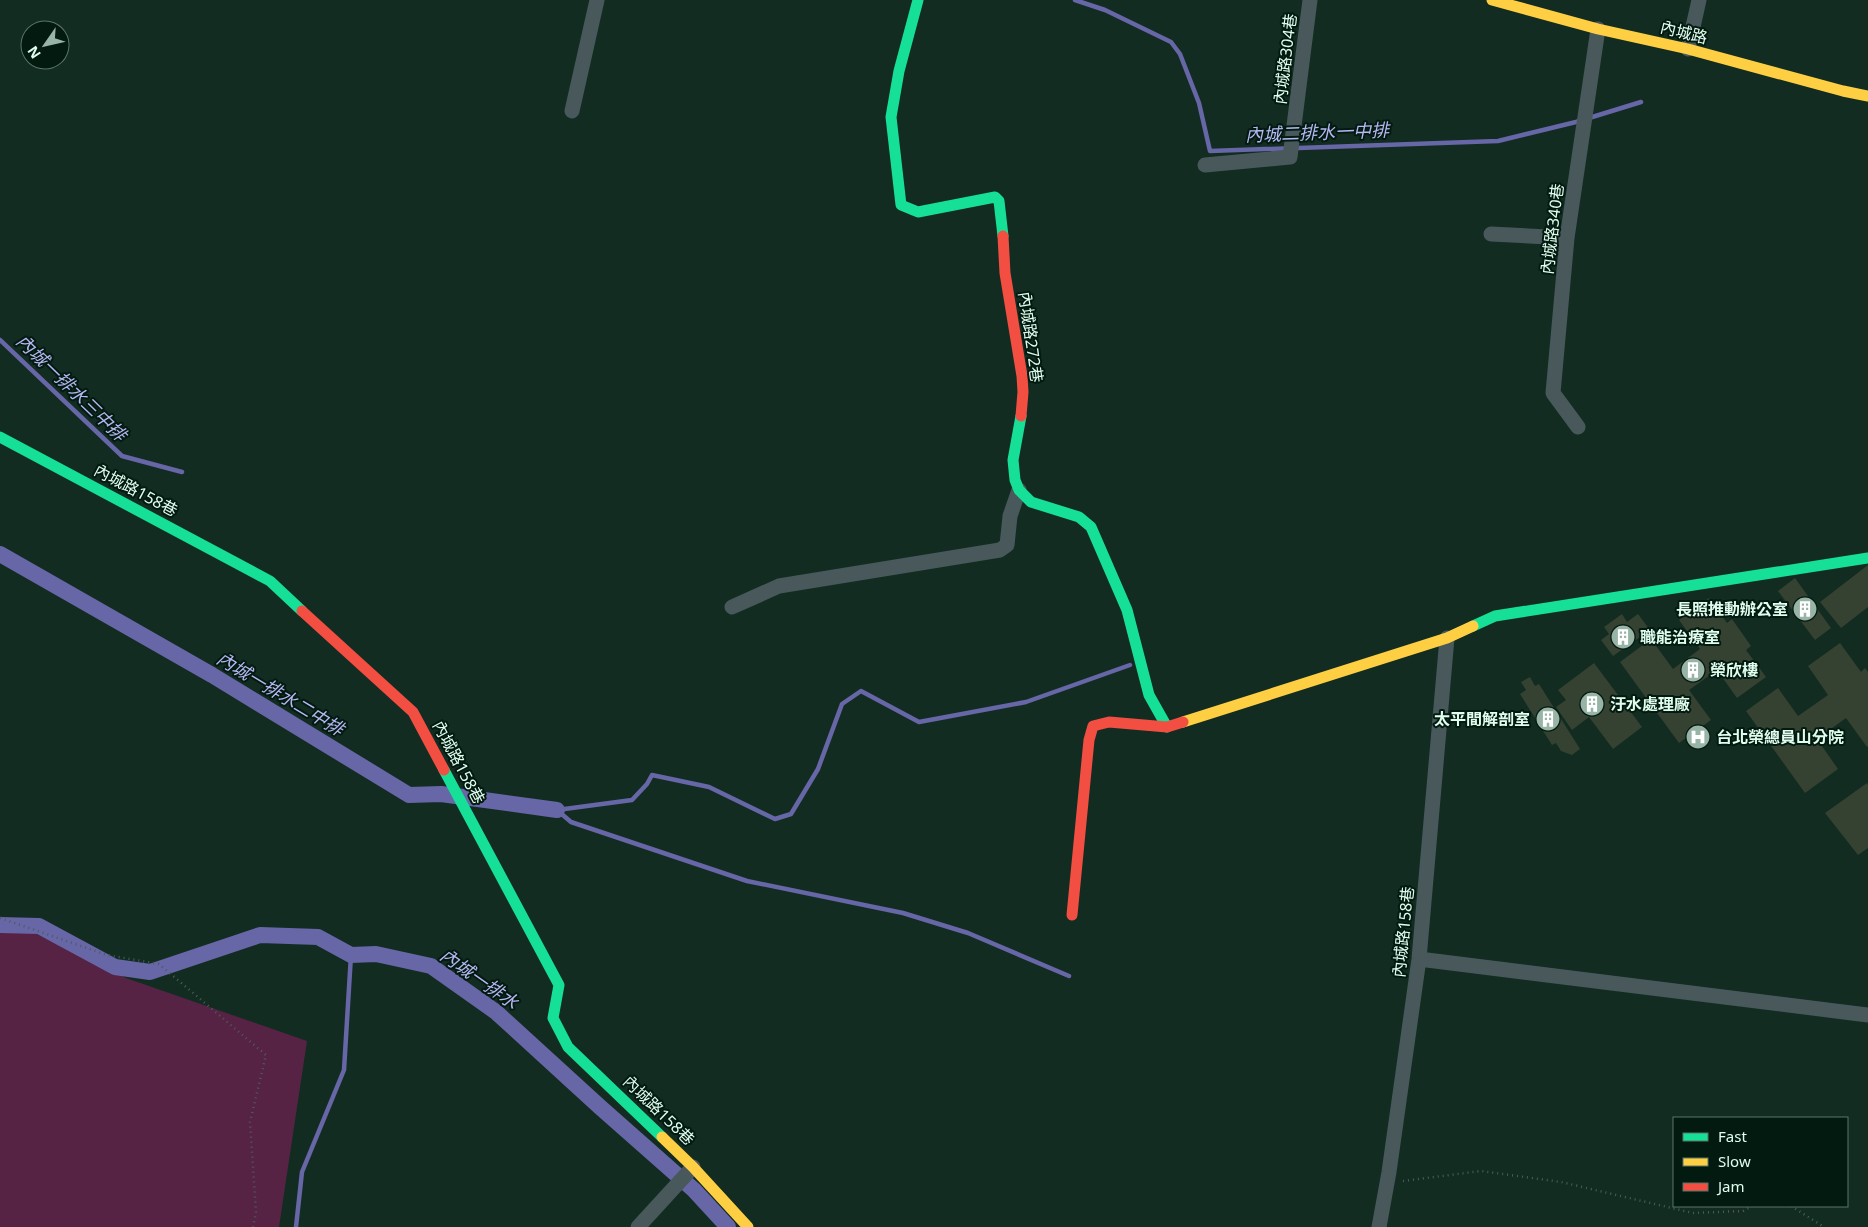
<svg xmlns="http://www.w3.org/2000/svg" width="1868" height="1227" viewBox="0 0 1868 1227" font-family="'Noto Sans','Noto Sans TC',sans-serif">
  <rect width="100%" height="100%" fill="#122c22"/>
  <path fill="#562345" d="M0,916L126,978L307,1041L279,1227H0Z"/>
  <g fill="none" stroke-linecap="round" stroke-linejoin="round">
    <path stroke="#6766a7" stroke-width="4.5" d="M1075,0L1105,10L1171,42L1180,54L1199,103L1210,151L1498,141L1576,122L1641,102
      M0,340L122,456L182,472
      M557,810L632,800L647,784L652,775L709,787L775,819L791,814L818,769L842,704L861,691L919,722L1026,702L1130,665
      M557,810L571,822L747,881L903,913L968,933L1069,976
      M296,1227L302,1172L344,1070L351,955"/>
    <path stroke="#6766a7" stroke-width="16" d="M0,554L212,675L409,795L441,794L557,810
      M0,925L39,926L115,967L150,972L260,935L318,937L351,955L376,954L431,966L496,1012L600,1107L694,1190L728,1227"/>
  </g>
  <path fill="#354232" d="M1868,565V607L1841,628L1820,602Z
    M1795,578L1831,628L1815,640L1778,591Z
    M1709,598L1727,623L1732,619L1751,646L1746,650L1766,677L1737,698L1717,670L1689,690L1711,720L1679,743L1620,662L1651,639L1673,669L1700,649L1679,620Z
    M1622,614L1627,622L1638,614L1650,630L1613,656L1601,640L1609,634L1604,627Z
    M1840,643L1861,672L1865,668L1868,672V746L1867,747L1846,718L1817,739L1838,769L1805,793L1746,711L1778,688L1798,716L1828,695L1808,666Z
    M1594,663L1642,727L1613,749L1589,717L1572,730L1556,707L1566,700L1558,690Z
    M1530,677L1535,686L1539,684L1580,749L1572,755L1561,751L1556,743L1552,745L1520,694L1526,690L1521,682Z
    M1867,783L1868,785V848L1858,855L1825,813Z"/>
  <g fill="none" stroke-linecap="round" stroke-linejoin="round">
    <path stroke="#4d5c5b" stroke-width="2.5" stroke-dasharray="1 4" stroke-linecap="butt" d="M0,918L107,955L159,964L266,1055L250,1122L256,1212L253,1227
      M1403,1181L1481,1171L1561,1182L1693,1213L1743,1211L1752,1206
      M1791,1206L1824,1227"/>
    <path stroke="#49585b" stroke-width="15" d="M1688,49L1699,0
      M572,111L597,0
      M1205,165L1290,157L1310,0
      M1491,234L1567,238
      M1578,427L1553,393L1567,238L1598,29
      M732,607L779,586L1000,550L1007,545L1010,516L1019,490
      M1419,959L1868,1015
      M638,1227L693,1167
      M1379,1227L1389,1172L1419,959L1447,638"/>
    <path stroke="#16e098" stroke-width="11" d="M918,0L899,71L891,117L901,205L918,212L995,197L999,201L1003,236
      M1021,416L1013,460L1015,480L1019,490L1031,502L1079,517L1091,527L1127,610L1149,695L1167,727
      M0,437L270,581L302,611
      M1473,626L1495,616L1868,558
      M444,770L559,985L553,1018L568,1047L662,1137"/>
    <path stroke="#ffcf43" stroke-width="11" d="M1492,0L1598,29L1688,49L1843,91L1868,96
      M1183,722L1447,638L1473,626
      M662,1137L693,1167L748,1227"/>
    <path stroke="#f24e42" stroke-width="11" d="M1003,236L1005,273L1022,376L1023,392L1021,416
      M302,611L413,712L444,770
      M1072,915L1089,740L1093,726L1109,722L1167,727L1183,722"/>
  </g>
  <defs>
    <symbol id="building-disc" viewBox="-11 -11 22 22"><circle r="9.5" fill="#98b4a7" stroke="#031a11"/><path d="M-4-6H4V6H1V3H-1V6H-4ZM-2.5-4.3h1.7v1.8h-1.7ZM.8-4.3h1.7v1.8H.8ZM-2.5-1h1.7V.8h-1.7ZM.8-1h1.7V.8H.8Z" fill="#fff"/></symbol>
    <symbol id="hospital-disc" viewBox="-11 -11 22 22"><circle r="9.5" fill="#98b4a7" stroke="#031a11"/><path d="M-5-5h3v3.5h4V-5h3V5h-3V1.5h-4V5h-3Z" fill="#fff"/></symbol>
  </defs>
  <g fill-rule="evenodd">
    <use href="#building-disc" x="1791" y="595" width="28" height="28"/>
    <use href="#building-disc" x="1609" y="623" width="28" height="28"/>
    <use href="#building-disc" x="1679" y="656" width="28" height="28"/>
    <use href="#building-disc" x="1578" y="690" width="28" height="28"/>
    <use href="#building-disc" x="1534" y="705" width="28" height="28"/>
    <use href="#hospital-disc" x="1684" y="723" width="28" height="28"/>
  </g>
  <g text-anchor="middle" stroke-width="4" stroke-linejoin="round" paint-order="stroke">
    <g font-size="16" fill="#e0fdee" stroke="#031a11">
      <text transform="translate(1684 32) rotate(14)" y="6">內城路</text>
      <text transform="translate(1285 59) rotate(-83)" y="6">內城路304巷</text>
      <text transform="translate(1552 229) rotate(-83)" y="6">內城路340巷</text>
      <text transform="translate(1031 337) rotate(82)" y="6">內城路272巷</text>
      <text transform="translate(136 490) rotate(28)" y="6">內城路158巷</text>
      <text transform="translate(459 762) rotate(62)" y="6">內城路158巷</text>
      <text transform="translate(1403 932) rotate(-84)" y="6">內城路158巷</text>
      <text transform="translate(659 1110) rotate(44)" y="6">內城路158巷</text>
    </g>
    <g font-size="16" font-weight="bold" fill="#e0fdee" stroke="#031a11" text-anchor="start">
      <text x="1788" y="615" text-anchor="end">長照推動辦公室</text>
      <text x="1640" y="643">職能治療室</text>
      <text x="1710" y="676">榮欣樓</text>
      <text x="1610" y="710">汙水處理廠</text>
      <text x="1530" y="725" text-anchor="end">太平間解剖室</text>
      <text x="1716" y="743">台北榮總員山分院</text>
    </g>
    <g font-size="18" font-style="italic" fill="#b7b7f3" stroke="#031a11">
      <text transform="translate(1317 133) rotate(-2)" y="6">內城二排水一中排</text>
      <text transform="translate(71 388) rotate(44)" y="6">內城一排水三中排</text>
      <text transform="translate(280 694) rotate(31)" y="6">內城一排水二中排</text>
      <text transform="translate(479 979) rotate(35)" y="6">內城一排水</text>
    </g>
  </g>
  <rect x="1673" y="1117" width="175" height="90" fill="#031a11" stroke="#5b7569"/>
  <rect x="1683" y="1133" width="25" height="8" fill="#16e098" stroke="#5b7569"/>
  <text x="1718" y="1142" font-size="15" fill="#e0fdee">Fast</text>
  <rect x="1683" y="1158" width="25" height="8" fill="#ffcf43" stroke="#5b7569"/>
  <text x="1718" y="1167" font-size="15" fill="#e0fdee">Slow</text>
  <rect x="1683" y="1183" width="25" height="8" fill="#f24e42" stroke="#5b7569"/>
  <text x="1718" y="1192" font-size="15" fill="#e0fdee">Jam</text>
  <g transform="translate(45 45) rotate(236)"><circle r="24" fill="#031a11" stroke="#5b7569"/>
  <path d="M0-4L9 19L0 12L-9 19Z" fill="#98b4a7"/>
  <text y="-8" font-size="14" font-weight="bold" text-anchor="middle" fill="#e0fdee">N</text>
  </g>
</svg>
